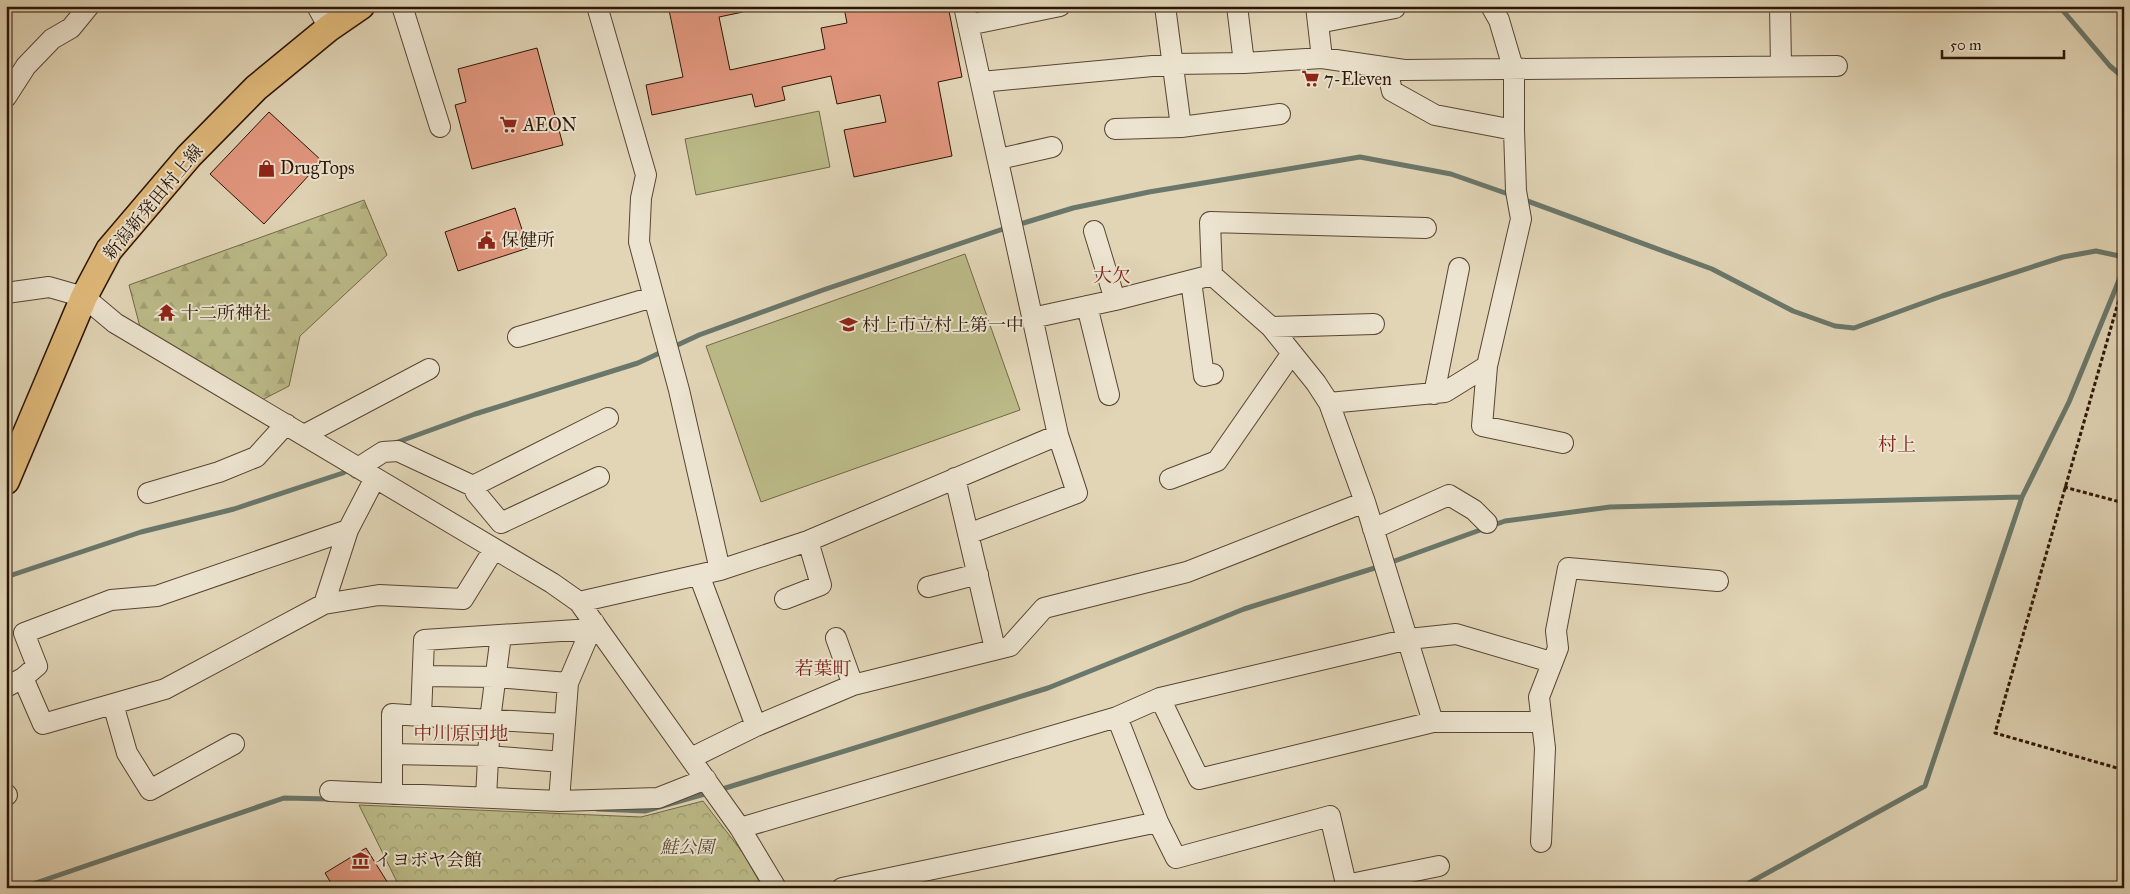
<svg xmlns="http://www.w3.org/2000/svg" width="2130" height="894" viewBox="0 0 2130 894" font-family="'IM FELL Great Primer','Noto Serif JP',serif">
  <defs>
    <pattern id="forest-firs" width="22" height="20" patternUnits="userSpaceOnUse" patternTransform="scale(1.25)"><rect width="22" height="20" fill="#bb8"/><path d="M5 1l3.5 6h-7zM16 11l3.5 6h-7z" fill="#a1a074"/></pattern>
    <pattern id="park-crowns" width="20" height="18" patternUnits="userSpaceOnUse" patternTransform="scale(1.25)"><rect width="20" height="18" fill="#bb8"/><path d="M2 6a3 3 0 1 1 6 0M12 15a3 3 0 1 1 6 0" fill="none" stroke="#a1a074"/></pattern>
  </defs>
  <rect width="100%" height="100%" fill="#e1d5b6"/>
  <filter id="stains"><feTurbulence type="fractalNoise" baseFrequency=".004" numOctaves="4"/><feColorMatrix values="0 0 0 0 .2 0 0 0 0 .09 0 0 0 0 .02 0 0 0 .5 -.17"/></filter>
  <radialGradient id="worn" r=".72"><stop offset=".6" stop-color="#630" stop-opacity="0"/><stop offset="1" stop-color="#630" stop-opacity=".3"/></radialGradient>
  <path fill="#bb8" stroke="#736847" d="M819,111L830,167L696,195L685,139Z
    M965,254L1020,410L761,502L706,346Z"/>
  <path fill="url(#forest-firs)" stroke="#736847" d="M364,200L387,255L300,336L289,386L262,400L140,327L129,285Z"/>
  <path fill="url(#park-crowns)" stroke="#736847" d="M703,801L743,853L763,888H400L359,805L641,817Z"/>
  <g fill="none" stroke-linecap="round" stroke-linejoin="round">
    <path stroke="#6a776a" stroke-width="5" d="M2059,6L2110,66L2124,78
      M1522,199L1712,269L1793,311L1835,326L1854,328L1942,296L2063,257L2096,251L2124,257
      M1017,225L1073,208L1149,192L1360,157L1451,174L1511,195
      M671,348L699,335L823,290L1009,227
      M395,443L475,414L638,363L664,351
      M1389,563L1505,521L1610,507L2022,497
      M6,577L141,532L234,509L343,473L351,468
      M719,790L1048,688L1244,609L1381,566
      M597,809L645,811L708,793
      M21,888L284,798L329,799
      M1740,888L1925,786L2022,497L2069,402L2124,268"/>
  </g>
  <path fill="#e2977e" stroke="#2b1506" d="M686,6H742L743,12L719,17L730,70L825,49L821,28L847,23L844,8L854,6H948L962,77L938,82L952,156L854,177L844,130L886,122L880,95L837,104L831,76L782,87L785,100L755,107L752,94L652,115L646,85L683,77L669,10Z
    M537,48L563,145L472,169L455,105L466,102L458,69Z
    M269,112L322,161L264,224L210,174Z
    M515,208L528,248L458,271L445,232Z
    M366,848L391,888H334L325,873Z"/>
  <g fill="none" stroke-linecap="round" stroke-linejoin="round">
    <defs>
      <path id="minor" d="M317,6L329,28
        M402,6L440,127
        M597,6L646,175L641,198L639,242L679,390L720,570
        M1165,6L1181,127L1280,114
        M1237,6L1244,63
        M1316,6L1322,58
        M1780,6L1781,66
        M1318,23L1395,8V6
        M968,25L1060,6
        M1387,69L1392,91L1435,115L1514,130V71L1499,20L1491,6
        M981,82L1174,64L1244,63L1322,58L1404,70L1837,66
        M6,97L26,66L52,39L71,28L89,6
        M1115,129L1181,127
        M999,159L1052,147
        M1094,231L1115,300
        M1212,275L1210,222L1426,228
        M1191,281L1204,376L1213,374
        M6,293L49,287L84,297L115,323L552,583L579,602L740,828L776,888
        M1087,306L1109,395
        M1032,318L1115,300L1212,275L1271,327L1316,383L1329,403L1365,502L1433,722
        M1271,327L1374,324
        M518,337L653,297
        M1487,366L1521,219L1516,191L1514,130
        M1434,394L1459,268
        M1329,403L1445,392L1487,366L1482,426L1563,443
        M304,435L429,369
        M358,468L383,452L398,451L473,486L608,418
        M955,478L995,649
        M1170,479L1217,461L1292,353
        M473,486L476,493L501,523L599,477
        M148,493L219,472L256,457L286,424
        M1373,529L1449,495L1474,510L1487,523
        M968,534L1077,493L1058,435
        M699,575L756,726
        M928,587L978,574
        M785,599L821,585L808,541
        M579,602L720,570L808,541L1058,435L964,6
        M324,604L379,595L463,599L494,549
        M836,638L853,685
        M423,676L496,677L568,683
        M23,678L43,724L165,689L324,604L348,530L375,478
        M6,687L23,678L37,666L24,633L111,600L157,596L348,530
        M1160,698L1199,779L1433,722H1542
        M113,704L127,753L150,790L234,744
        M1117,717L1158,822
        M565,724L421,716L424,640L591,629
        M392,754L488,756L562,762
        M691,758L756,726L853,685L1010,646L1044,608L1187,572L1365,502
        M330,791L559,801L658,798L706,779
        M6,794L7,795
        M392,794V714L421,716
        M486,798L490,720L501,635
        M559,801L568,683L594,622
        M740,828L1117,717L1160,698L1409,639L1456,634L1551,662
        M1541,842L1545,748L1539,697L1558,648L1556,631L1568,568L1718,581
        M1346,885L1439,866
        M842,888L1158,822L1176,858L1330,816L1347,888"/>
      <path id="major" d="M6,481L84,297L109,250L189,156L256,88L329,28L361,6"/>
    </defs>
    <use href="#minor" stroke="#584532" stroke-width="22"/>
    <use href="#major" stroke="#2b1506" stroke-width="29"/>
    <path stroke="#2b1506" stroke-width="3" stroke-dasharray="4 2.5" stroke-linecap="butt" d="M2124,282L1995,733L2124,770
      M2064,487L2124,503"/>
    <use href="#minor" stroke="#ece4d0" stroke-width="20"/>
    <use href="#major" stroke="#e0ba7b" stroke-width="26"/>
  </g>
  <defs>
    <symbol id="supermarket-bare" viewBox="-9 -9 18 18"><path d="M-6-5.5h2.5l.6 2H6L4.5 2H-2.5L-4.4-4H-6ZM-1.5 3.2a1.3 1.3 0 1 0 .1 0ZM3 3.2a1.3 1.3 0 1 0 .1 0Z" fill="#8f2418" stroke="#ece4d0" stroke-width="2.5" paint-order="stroke"/></symbol>
    <symbol id="shop-bare" viewBox="-9 -9 18 18"><path d="M-5-2.5h2.3a2.7 3.5 0 0 1 5.4 0H5L5.5 6h-11ZM-1.5-2.5h3a1.5 2.3 0 0 0-3 0Z" fill="#8f2418" stroke="#ece4d0" stroke-width="2.5" paint-order="stroke"/></symbol>
    <symbol id="civic-bare" viewBox="-9 -9 18 18"><path d="M-.6-6.5H3V-4.5H.6V-3L4-1V1h2V6H-6V1h2V-1L-.6-3ZM-1.2 2.5V6h2.4V2.5Z" fill="#8f2418" stroke="#ece4d0" stroke-width="2.5" paint-order="stroke"/></symbol>
    <symbol id="temple-bare" viewBox="-9 -9 18 18"><path d="M0-6L5-2H3V0L6.5 2.5H4V6H1.5V3h-3V6H-4V2.5H-6.5L-3 0V-2H-5Z" fill="#8f2418" stroke="#ece4d0" stroke-width="2.5" paint-order="stroke"/></symbol>
    <symbol id="school-bare" viewBox="-9 -9 18 18"><path d="M0-5L7-2L0 1L-7-2ZM-4 1L0 2.5L4 1V4Q0 6-4 4Z" fill="#8f2418" stroke="#ece4d0" stroke-width="2.5" paint-order="stroke"/></symbol>
    <symbol id="museum-bare" viewBox="-9 -9 18 18"><path d="M0-6L6-3V-2H-6V-3ZM-5-1h2V3h-2ZM-1-1h2V3h-2ZM3-1h2V3H3ZM-6 4H6V6H-6Z" fill="#8f2418" stroke="#ece4d0" stroke-width="2.5" paint-order="stroke"/></symbol>
  </defs>
  <g fill-rule="evenodd">
    <use href="#supermarket-bare" x="1298" y="66" width="25" height="25"/>
    <use href="#supermarket-bare" x="496" y="112" width="25" height="25"/>
    <use href="#shop-bare" x="254" y="156" width="25" height="25"/>
    <use href="#civic-bare" x="474" y="228" width="25" height="25"/>
    <use href="#temple-bare" x="154" y="300" width="25" height="25"/>
    <use href="#school-bare" x="836" y="312" width="25" height="25"/>
    <use href="#museum-bare" x="348" y="848" width="25" height="25"/>
  </g>
  <g text-anchor="middle" stroke-width="4" stroke-linejoin="round" paint-order="stroke">
    <g font-size="18" fill="#2b1506" stroke="#ece4d0" text-anchor="start">
      <text x="1324" y="85">7-Eleven</text>
      <text x="523" y="131">AEON</text>
      <text x="280" y="174">DrugTops</text>
      <text x="501" y="246">保健所</text>
      <text x="181" y="319">十二所神社</text>
      <text x="862" y="331">村上市立村上第一中</text>
      <text x="374" y="866">イヨボヤ会館</text>
    </g>
    <g font-size="18" fill="#2b1506" stroke="#ece4d0">
      <text transform="translate(153 202) rotate(-50)" y="6">新潟新発田村上線</text>
    </g>
    <g font-size="18" font-style="italic" fill="#56472d" stroke="#ece4d0">
      <text x="687" y="853">鮭公園</text>
    </g>
    <g font-size="19" fill="#7a1f14" stroke="#ece4d0">
      <text x="1112" y="282">大欠</text>
      <text x="1897" y="451">村上</text>
      <text x="823" y="675">若葉町</text>
      <text x="461" y="740">中川原団地</text>
    </g>
  </g>
  <rect width="2130" height="894" fill="none" stroke="#e1d5b6" stroke-width="25"/>
  <rect x="8" y="8" width="2115" height="879" fill="none" stroke="#2b1506" stroke-width="2.5"/>
  <rect x="12" y="12" width="2105" height="869" fill="none" stroke="#2b1506"/>
  <path d="M1942 50v8h122v-8" fill="none" stroke="#2b1506" stroke-width="2.5"/>
  <text x="1950" y="50" font-size="15" fill="#2b1506" stroke="#ece4d0" stroke-width="4" paint-order="stroke">50 m</text>
  <rect width="100%" height="100%" filter="url(#stains)"/>
  <rect width="100%" height="100%" fill="url(#worn)"/>
</svg>
